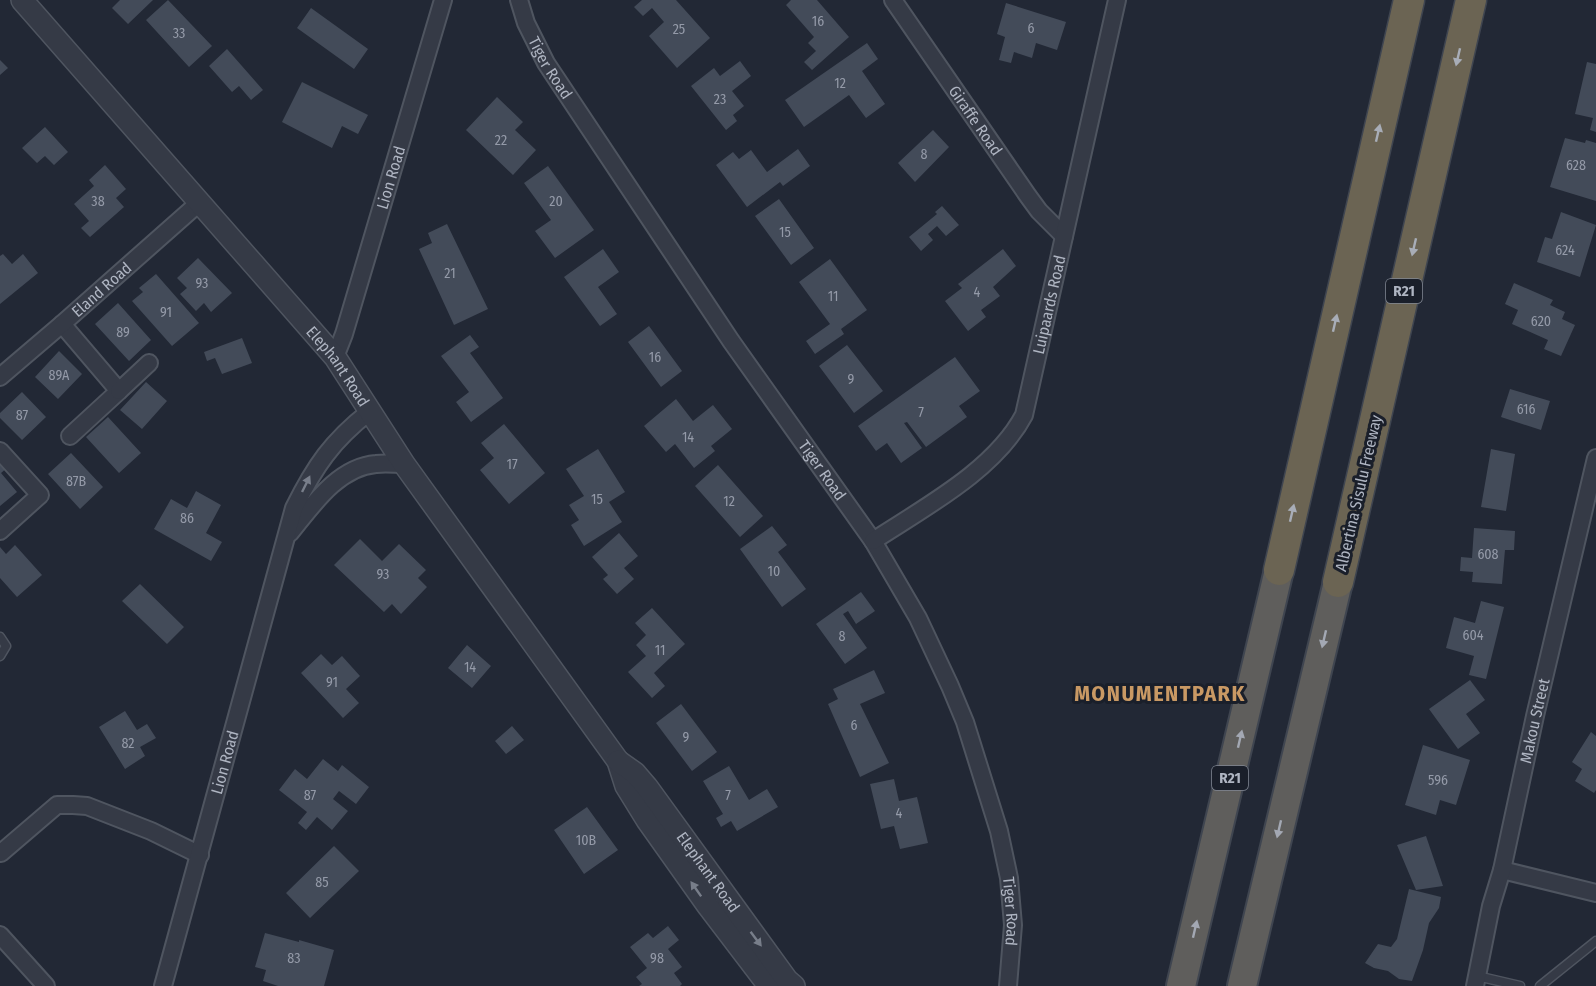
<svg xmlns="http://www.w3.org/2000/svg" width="1596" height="986" viewBox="0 0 1596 986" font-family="'Fira Sans Condensed',sans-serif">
  <rect width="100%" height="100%" fill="#222835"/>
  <path fill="#434b59" d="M120,0H153L128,24L112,8Z
    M168,0L212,46L189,67L146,20Z
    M642,0H676L710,38L677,68L649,36L664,22L652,8L643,16L634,7Z
    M791,0H817L849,37L812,70L804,62L816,51L808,43L814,37L786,5Z
    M1006,3L1066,22L1057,50L1036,43L1032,58L1014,52L1011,63L999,60L1005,37L997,34Z
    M311,8L368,49L354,69L297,28Z
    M867,43L878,59L862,71L885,104L866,118L849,95L804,127L785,100Z
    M227,49L263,90L251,100L239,86L232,92L209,66Z
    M0,60L8,68L0,75Z
    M740,61L751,76L732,91L744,106L733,115L737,121L726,130L691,86L714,68L720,76Z
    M1587,62L1596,64V132L1590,130L1593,118L1575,114Z
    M302,82L368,115L358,134L342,126L332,148L282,122Z
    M497,97L523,122L515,130L536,150L513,175L466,130Z
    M45,127L68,152L54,165L45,156L37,163L22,148Z
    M933,130L949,147L915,182L898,163Z
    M1565,138L1585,143L1586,140L1596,143V201L1550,187Z
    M798,149L810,166L783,186L780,182L747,207L716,165L733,152L739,159L751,150L767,172Z
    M105,165L126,189L116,198L124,207L90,237L81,228L89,221L74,204L94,186L89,180Z
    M548,166L594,230L555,258L535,231L551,220L524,183Z
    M779,199L814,248L791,265L755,216Z
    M942,206L959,225L946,236L937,226L928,234L933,240L921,251L909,237L937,214L935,212Z
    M1561,212L1596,225L1580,277L1537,262L1545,237L1552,239Z
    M447,224L488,309L454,325L419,249L432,243L428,233Z
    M603,249L619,272L598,287L617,314L600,326L564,277Z
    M1003,249L1016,266L993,287L1000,296L981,310L986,317L968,331L945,301L962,288L958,284Z
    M3,254L12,264L23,254L38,273L0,304V256Z
    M198,258L232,293L211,312L204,303L196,311L180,294L187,288L177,278Z
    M830,259L867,310L841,329L844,334L815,354L806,341L830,324L799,282Z
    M156,274L199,323L172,346L132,301L143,292L139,288Z
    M1514,283L1553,300L1550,305L1565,312L1562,319L1575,325L1561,356L1544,349L1548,340L1512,324L1518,310L1505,304Z
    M118,303L151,340L129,361L95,324Z
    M649,326L682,371L661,387L628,342Z
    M470,335L479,347L470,353L503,398L471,422L456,402L469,392L441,356Z
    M242,338L252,363L222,374L215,358L207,361L204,352Z
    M847,345L883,391L854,413L819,366Z
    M59,351L82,374L58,399L35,377Z
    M955,357L980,391L959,406L967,417L926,447L907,422L904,423L922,448L901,463L887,443L876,451L858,426Z
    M146,382L167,401L142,429L120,410Z
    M1510,389L1550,401L1541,430L1501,417Z
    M22,392L46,417L22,440L0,418V413Z
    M676,399L693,421L713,405L732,429L711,446L715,451L694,468L675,444L666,452L644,426Z
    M108,417L141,453L119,473L86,437Z
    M504,424L545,473L509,504L480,470L494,458L481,443Z
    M598,449L625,492L609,502L622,522L584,546L571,525L579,520L569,505L584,496L566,469Z
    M1491,449L1515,454L1506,511L1481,507Z
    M71,453L103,487L80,509L48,474Z
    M0,459L7,468L1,473L17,492L0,506Z
    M718,465L763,516L740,537L695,486Z
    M196,491L221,505L206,533L222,542L211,561L154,529L171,499L187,508Z
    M772,526L787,545L778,552L806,589L782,607L740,549Z
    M1474,528L1515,531L1514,550H1505L1502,584L1472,582L1473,572L1460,571L1461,557L1472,558Z
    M619,533L638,556L624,568L634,579L617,594L603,579L608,575L592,557Z
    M360,539L382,561L399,544L426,570L418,578L427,587L401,614L392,604L384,612L334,565Z
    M15,545L42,575L17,597L0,578V547L6,554Z
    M140,584L184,627L167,644L122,601Z
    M861,592L875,611L856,624L848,611L843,614L867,648L845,664L816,624Z
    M1481,601L1504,607L1486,679L1469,675L1474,656L1446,648L1454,617L1475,623Z
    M652,608L685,644L654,673L665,686L652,698L628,672L646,656L636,645L646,635L635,623Z
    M467,645L491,666L472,688L448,668Z
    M321,654L332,665L342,656L360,676L346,689L359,703L343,718L301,673Z
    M874,670L885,693L860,704L889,763L860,777L828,704L838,699L833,689Z
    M1470,680L1485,700L1466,714L1480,733L1458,749L1429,709Z
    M681,704L717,752L692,771L656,723Z
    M125,711L137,730L147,724L156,738L140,747L145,756L125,769L99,727Z
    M512,726L524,740L506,754L495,741Z
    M1591,732L1596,736V790L1594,793L1575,781L1582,769L1572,762Z
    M1423,745L1470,760L1456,805L1440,800L1436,815L1405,805Z
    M323,759L338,771L342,765L369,787L356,804L339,791L333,799L348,811L332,830L317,817L306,830L298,823L307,812L279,790L295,769L307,779Z
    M729,766L749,800L767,789L778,807L737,831L731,821L721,827L716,818L723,814L703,781Z
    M894,779L899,801L917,797L928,843L900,849L894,826L881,829L870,784Z
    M587,807L618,850L584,874L554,830Z
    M1426,836L1443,886L1416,890L1397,845Z
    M334,846L359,871L310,918L286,893Z
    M1409,889L1441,897L1439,908L1429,923L1423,950L1412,981L1399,979L1388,971L1374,968L1365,963L1378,944L1391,947L1397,939Z
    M668,926L679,940L668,949L682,967L674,973L682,984L680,986H639L642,984L636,977L647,968L630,947L648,933L653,938Z
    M265,933L299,942V940L334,950L324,986H278L263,981L266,970L255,967Z"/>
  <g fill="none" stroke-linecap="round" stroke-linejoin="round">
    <defs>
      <path id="service" d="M0,637L6,646L0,656
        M1477,976L1520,986
        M1540,986L1596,941"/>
      <g id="minor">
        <path id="s1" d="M519,0L526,23L546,63L731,341L873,541L918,618L950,686L965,722L999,831L1009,878L1013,925L1008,986"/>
        <path id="s2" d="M893,0L1028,196L1039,211L1064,236"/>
        <path d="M62,324L119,391L70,436"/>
        <path id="s3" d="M335,357L344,334L443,0"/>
        <path id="s4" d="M0,377L62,324L200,202"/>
        <path d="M119,391L149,363"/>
        <path d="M0,451L40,495L0,531"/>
        <path d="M290,533C312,506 338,467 376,464C385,463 395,464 404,464"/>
        <path id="s5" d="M873,541C925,507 995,470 1024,415L1117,0"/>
        <path d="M1,853L57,805H73L87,806L151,831L200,855"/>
        <path d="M1502,870L1596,893"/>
        <path d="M0,935L46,986"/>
        <path id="s6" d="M163,986L294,508C315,466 332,441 369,412"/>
        <path id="s7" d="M1475,986L1491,906L1502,870L1535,716L1596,458"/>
      </g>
      <g id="tertiary">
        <path id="s8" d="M22,0L335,357L404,464L618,761L626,786L647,820L708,906L769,986"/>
        <path id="s9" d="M618,761L635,773L647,787L787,980L794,986"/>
      </g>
      <path id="trunk" d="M1181,986L1279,570
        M1242,986L1338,582"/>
      <path id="motorway" d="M1279,570L1409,0
        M1338,582L1471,0"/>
    </defs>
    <use href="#service" stroke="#4f5560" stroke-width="11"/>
    <use href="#minor" stroke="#4f5560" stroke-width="20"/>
    <use href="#tertiary" stroke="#4f5560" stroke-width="24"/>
    <use href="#trunk" stroke="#3f4550" stroke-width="32"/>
    <use href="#motorway" stroke="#3f4550" stroke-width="33"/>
    <use href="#service" stroke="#353a46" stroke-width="8"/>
    <use href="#minor" stroke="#353a46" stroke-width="16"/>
    <use href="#tertiary" stroke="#353a46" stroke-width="21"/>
    <use href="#trunk" stroke="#5f5e5c" stroke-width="28"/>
    <use href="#motorway" stroke="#6b6453" stroke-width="30"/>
  </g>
  <defs><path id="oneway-solid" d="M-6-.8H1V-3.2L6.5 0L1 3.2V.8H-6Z" transform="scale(1.5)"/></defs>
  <g fill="#a8adb7">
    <use href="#oneway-solid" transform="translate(1458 57) rotate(103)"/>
    <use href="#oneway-solid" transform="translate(1378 133) rotate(-77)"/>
    <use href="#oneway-solid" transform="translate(1414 247) rotate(103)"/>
    <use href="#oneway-solid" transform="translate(1335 323) rotate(-77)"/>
    <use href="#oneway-solid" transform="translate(1292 513) rotate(-77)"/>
  </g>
  <g fill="#787e8a">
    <use href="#oneway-solid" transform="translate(306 484) rotate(-64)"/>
    <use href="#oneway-solid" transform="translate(696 889) rotate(-125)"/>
    <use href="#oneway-solid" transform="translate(756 939) rotate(53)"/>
  </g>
  <g fill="#a3a8b3">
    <use href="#oneway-solid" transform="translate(1324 639) rotate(103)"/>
    <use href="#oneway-solid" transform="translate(1240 739) rotate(-77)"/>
    <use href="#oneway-solid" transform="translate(1279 829) rotate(103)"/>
    <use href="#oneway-solid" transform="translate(1195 929) rotate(-77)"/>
  </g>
  <g text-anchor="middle" stroke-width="6" stroke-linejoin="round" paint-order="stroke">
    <g font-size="14" fill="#949aa8">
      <text x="818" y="26">16</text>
      <text x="1031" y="33">6</text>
      <text x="679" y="34">25</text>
      <text x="179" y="38">33</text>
      <text x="840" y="88">12</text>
      <text x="720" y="104">23</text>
      <text x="501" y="145">22</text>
      <text x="924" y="159">8</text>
      <text x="1576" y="170">628</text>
      <text x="98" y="206">38</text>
      <text x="556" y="206">20</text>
      <text x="785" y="237">15</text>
      <text x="1565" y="255">624</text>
      <text x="450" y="278">21</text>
      <text x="202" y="288">93</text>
      <text x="977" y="297">4</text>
      <text x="833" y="301">11</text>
      <text x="166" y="317">91</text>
      <text x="1541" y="326">620</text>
      <text x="123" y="337">89</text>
      <text x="655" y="362">16</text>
      <text x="59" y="380">89A</text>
      <text x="851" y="384">9</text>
      <text x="1526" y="414">616</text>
      <text x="921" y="417">7</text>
      <text x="22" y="420">87</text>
      <text x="688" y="442">14</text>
      <text x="512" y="469">17</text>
      <text x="76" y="486">87B</text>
      <text x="597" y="504">15</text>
      <text x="729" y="506">12</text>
      <text x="187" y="523">86</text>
      <text x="1488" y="559">608</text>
      <text x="774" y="576">10</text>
      <text x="383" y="579">93</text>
      <text x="1473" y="640">604</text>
      <text x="842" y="641">8</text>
      <text x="660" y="655">11</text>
      <text x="470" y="672">14</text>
      <text x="332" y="687">91</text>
      <text x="854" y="730">6</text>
      <text x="686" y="742">9</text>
      <text x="128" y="748">82</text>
      <text x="1438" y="785">596</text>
      <text x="310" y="800">87</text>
      <text x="728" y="800">7</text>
      <text x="899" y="818">4</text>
      <text x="586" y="845">10B</text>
      <text x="322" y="887">85</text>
      <text x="294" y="963">83</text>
      <text x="657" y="963">98</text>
    </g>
    <g fill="#1a1f2a" stroke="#828894" stroke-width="1.5">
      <rect x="1386" y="279" width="36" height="24" rx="4.5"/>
      <rect x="1212" y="766" width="36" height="24" rx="4.5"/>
    </g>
    <g font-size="15" font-weight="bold" fill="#afb5c2">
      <text x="1404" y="296">R21</text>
      <text x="1230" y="783">R21</text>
    </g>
    <g font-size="16" fill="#afb5c2" stroke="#1a1f2a">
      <text dy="6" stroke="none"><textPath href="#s1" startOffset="75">Tiger Road</textPath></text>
      <text dy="6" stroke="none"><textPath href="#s2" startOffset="146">Giraffe Road</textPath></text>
      <text dy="6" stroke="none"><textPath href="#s3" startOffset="188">Lion Road</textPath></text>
      <text dy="6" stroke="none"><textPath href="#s4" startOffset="134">Eland Road</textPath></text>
      <text dy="6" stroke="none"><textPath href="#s5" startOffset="312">Luipaards Road</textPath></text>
      <text dy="6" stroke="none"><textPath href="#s8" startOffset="484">Elephant Road</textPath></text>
      <text dy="6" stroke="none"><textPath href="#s1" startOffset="561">Tiger Road</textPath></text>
      <text transform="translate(1358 493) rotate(-77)" y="6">Albertina Sisulu Freeway</text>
      <text dy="6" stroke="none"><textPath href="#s7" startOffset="272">Makou Street</textPath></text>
      <text dy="6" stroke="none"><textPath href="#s6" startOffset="232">Lion Road</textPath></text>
      <text dy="6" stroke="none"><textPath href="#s9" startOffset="144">Elephant Road</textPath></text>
      <text dy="6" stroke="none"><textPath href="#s1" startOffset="1047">Tiger Road</textPath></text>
    </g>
    <g font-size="22" font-weight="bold" letter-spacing="1.5" fill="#c99964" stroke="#1a1f2a">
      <text x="1160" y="701">MONUMENTPARK</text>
    </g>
  </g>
</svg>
